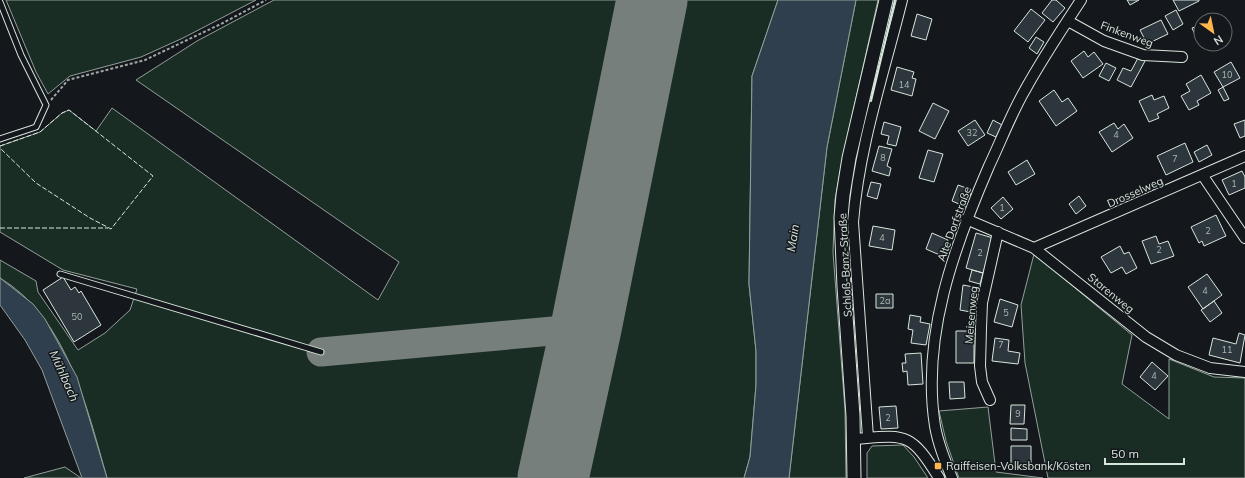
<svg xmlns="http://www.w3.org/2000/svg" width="1245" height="478" viewBox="0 0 1245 478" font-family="Mulish,sans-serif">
  <rect width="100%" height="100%" fill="#14181c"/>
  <path fill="#1a2d24" stroke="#939e99" d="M6,0H256L183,38L141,57L70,76L48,94L36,72Z
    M274,0H778L752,76L749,284L756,351V385L750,457L744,478H107C87,408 67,318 0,278V260L36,281L38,292L78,350L105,333L130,310L137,289L63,270L0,232V146L40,132L62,113L69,110L96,131L112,108L378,300L399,262L136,80L197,41Z
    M856,0H878L842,161L835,200L833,252L845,410L846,478H789L827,147Z
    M1034,254L1132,335L1122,384L1169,419V359L1214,377L1245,378V478H1048L1025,363L1021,305Z
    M988,407L996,472L1043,478H959L946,441L939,411Z
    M903,445L914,457L928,478H867V453L872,446Z
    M65,467L81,478H24Z"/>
  <path fill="#2f3f4d" stroke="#939e99" d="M778,0H856L827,147L789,478H744L750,457L756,385V351L749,284L752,76Z
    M0,278L33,304L45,319L77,377L107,478H82L42,370L25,340L0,305Z"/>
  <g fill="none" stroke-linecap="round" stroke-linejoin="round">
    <path stroke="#767f7c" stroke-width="29" d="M321,352L586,328"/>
    <path stroke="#767f7c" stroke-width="71" d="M553,478L586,328L652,0"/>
  </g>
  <path fill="#2c363c" stroke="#d8e6dc" d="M1052,0H1056L1065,8L1053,22L1042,13Z
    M1127,0H1139L1130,5Z
    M1173,0H1199V1L1179,11Z
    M1031,9L1045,20L1028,42L1014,31Z
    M1176,10L1183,24L1173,30L1165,16Z
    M917,14L932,19L926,40L911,36Z
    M1161,20L1168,34L1147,44L1140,30Z
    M1201,25V43L1199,44L1192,28Z
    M1036,37L1044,42L1037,54L1029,48Z
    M1084,51L1088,57L1094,52L1103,64L1083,78L1071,61Z
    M1138,58L1145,61L1131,87L1117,80L1123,68L1131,71Z
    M1231,62L1240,78L1223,87L1214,72Z
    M1106,63L1116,68L1109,81L1099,76Z
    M897,67L914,72L912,78L916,79L912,96L891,90Z
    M1201,75L1211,93L1197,101L1199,105L1189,110L1181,96L1190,91L1186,84Z
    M1223,87L1229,99L1224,101L1218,90Z
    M1054,90L1062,102L1068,98L1077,111L1056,126L1039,101Z
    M1152,95L1154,100L1164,96L1169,108L1157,114L1159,118L1149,122L1139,101Z
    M933,103L949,111L935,139L919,131Z
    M975,120L985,135L968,146L958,131Z
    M993,120L1002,125L996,137L987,133Z
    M1245,120V136L1240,138L1234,124Z
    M884,122L901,127L896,146L887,144L889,136L881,134Z
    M1114,123L1118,129L1124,124L1133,138L1112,152L1099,132Z
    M1185,143L1193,162L1166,175L1157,156Z
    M1207,145L1212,155L1199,162L1194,152Z
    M879,146L892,149L887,166L891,168L889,176L872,171Z
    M928,150L943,154L934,182L919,178Z
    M1027,160L1035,174L1016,185L1008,172Z
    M1242,171L1245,177V188L1229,195L1222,180Z
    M871,182L881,184L877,199L867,196Z
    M958,185L972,190L966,207L952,201Z
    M1079,196L1086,206L1076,214L1069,204Z
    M1003,197L1013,209L1001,219L991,208Z
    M1216,215L1226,236L1204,246L1202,241L1199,243L1191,227Z
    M873,226L895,230L892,250L869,246Z
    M932,233L948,240L942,256L926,249Z
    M976,233L993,238L983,273L966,268Z
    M1156,236L1159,244L1168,241L1174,256L1151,264L1142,241Z
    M1120,246L1124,254L1129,252L1137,268L1126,274L1122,267L1111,273L1101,257Z
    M972,270L983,273L980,284L969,281Z
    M1207,274L1222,295L1203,309L1188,287Z
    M63,277L71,290L75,287L79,293L81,291L101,325L74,342L43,290Z
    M963,285L979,288L976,313L960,310Z
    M876,294H893V308H876Z
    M1000,299L1018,305L1012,327L994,322Z
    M1214,301L1222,313L1210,322L1201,310Z
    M910,315L921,317L920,322L930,324L926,345L911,343L913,330L908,329Z
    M956,331H974V363H956Z
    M1239,333L1245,335L1240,363L1209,355L1213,338L1236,344Z
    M995,338L1009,340L1008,351L1020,353L1018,364L992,361Z
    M921,353L923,384L908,385L907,371L903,372L902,363H906L905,354Z
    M1152,362L1168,376L1155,390L1140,377Z
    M949,382H964L965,398L950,399Z
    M1011,405H1025L1024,424H1010Z
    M896,406L898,428L881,429L879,407Z
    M1011,428L1027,429V440H1011Z
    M1011,446H1031V467H1011Z"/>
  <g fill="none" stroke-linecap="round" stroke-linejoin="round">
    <defs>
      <path id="lane" d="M0,2L21,55L46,105L36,127L0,139
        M60,274L321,352"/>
      <path id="street" d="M1068,21L1104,41L1143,55L1182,57
        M1203,176L1245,238
        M966,219L1034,248L1146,337L1176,355L1210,368L1245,372
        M1034,248L1245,156
        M990,400L982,382L980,366L981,328L982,303L998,232
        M868,437L853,222C859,146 884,73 902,0
        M854,439C906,435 910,431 939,478
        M952,478C945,461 938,444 935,426C921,337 954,247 989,166C1001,141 1011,114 1025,90C1042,59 1062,29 1081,0"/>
      <path id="secondary" d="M854,478L853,416L844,287L841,217L843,195L849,158L886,0"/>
    </defs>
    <use href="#lane" stroke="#d8e6dc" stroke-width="7"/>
    <use href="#street" stroke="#d8e6dc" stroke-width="12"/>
    <use href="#secondary" stroke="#d8e6dc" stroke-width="15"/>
    <path stroke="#9da8a2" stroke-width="2" stroke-dasharray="3 2" stroke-linecap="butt" d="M51,100L68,80L145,60L223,23L266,0"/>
    <use href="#lane" stroke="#14181c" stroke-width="5"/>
    <use href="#street" stroke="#14181c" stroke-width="10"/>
    <use href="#secondary" stroke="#14181c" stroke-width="13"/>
    <path stroke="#d8e6dc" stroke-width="1" stroke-dasharray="5 2" stroke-linecap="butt" d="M0,146L40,132L62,113L69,110L153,176L111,229L90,218L36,183L0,148
      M0,228H108"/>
    <path stroke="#d8e6dc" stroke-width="2" d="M871,101L895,0"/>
  </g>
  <rect fill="#ffb74d" stroke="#14181c" stroke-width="1.5" x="934" y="462" width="8" height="8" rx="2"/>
  <g text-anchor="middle" stroke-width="3" stroke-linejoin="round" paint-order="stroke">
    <g font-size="9" fill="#adbab4">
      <text x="1227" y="78">10</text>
      <text x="904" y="88">14</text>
      <text x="972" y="136">32</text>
      <text x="1116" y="138">4</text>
      <text x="883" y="161">8</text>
      <text x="1175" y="162">7</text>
      <text x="1234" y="187">1</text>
      <text x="1002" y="211">1</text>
      <text x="1208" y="234">2</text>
      <text x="882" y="241">4</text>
      <text x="1159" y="253">2</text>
      <text x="980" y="256">2</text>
      <text x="1205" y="294">4</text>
      <text x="885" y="304">2a</text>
      <text x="1006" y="316">5</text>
      <text x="77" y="320">50</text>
      <text x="1001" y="348">7</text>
      <text x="1227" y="353">11</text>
      <text x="1154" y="379">4</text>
      <text x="1018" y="417">9</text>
      <text x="888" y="421">2</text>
    </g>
    <g font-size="11" fill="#d8e6dc" stroke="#14181c">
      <text transform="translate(1127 34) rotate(20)" y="4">Finkenweg</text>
      <text transform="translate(1135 192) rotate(-24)" y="4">Drosselweg</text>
      <text transform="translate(954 224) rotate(-70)" y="4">Alte Dorfstraße</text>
      <text transform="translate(845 265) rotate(-93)" y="4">Schloß-Banz-Straße</text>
      <text transform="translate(1111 293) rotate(39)" y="4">Starenweg</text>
      <text transform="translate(971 315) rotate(-85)" y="4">Meisenweg</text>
    </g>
    <g font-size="11" fill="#d8e6dc" stroke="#14181c" text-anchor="start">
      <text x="946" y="470">Raiffeisen-Volksbank/Kösten</text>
    </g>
    <g font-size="12" font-style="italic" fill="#d8e6dc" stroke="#14181c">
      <text transform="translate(793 238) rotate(-81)" y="4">Main</text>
      <text transform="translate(64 376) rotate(66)" y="4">Mühlbach</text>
    </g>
  </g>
  <g transform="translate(1213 32) rotate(147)"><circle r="19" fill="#14181c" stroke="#626a69"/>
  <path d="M0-3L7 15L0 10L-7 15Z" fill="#ffb74d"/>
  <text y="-6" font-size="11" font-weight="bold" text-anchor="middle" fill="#d8e6dc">N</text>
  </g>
  <path d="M1105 458v6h79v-6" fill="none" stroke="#d8e6dc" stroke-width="2"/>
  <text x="1111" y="458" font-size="12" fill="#d8e6dc" stroke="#14181c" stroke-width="3" paint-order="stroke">50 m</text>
</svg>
